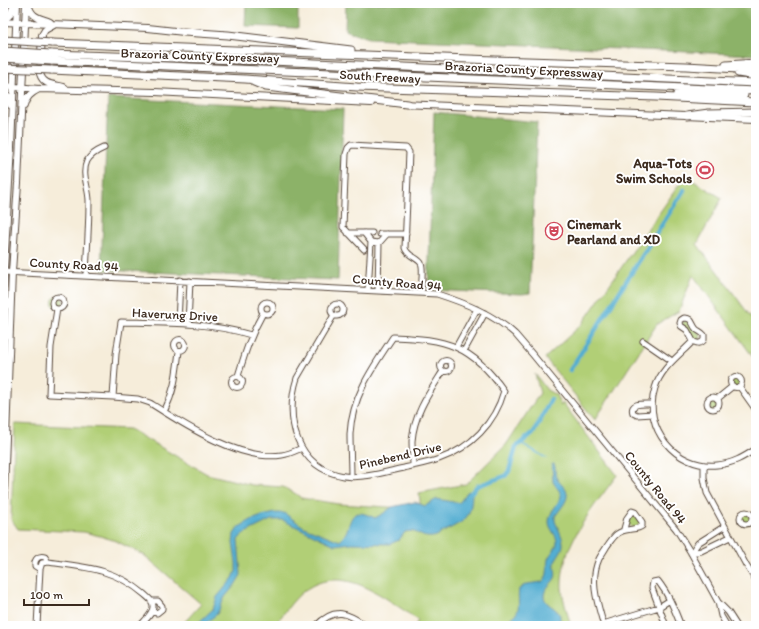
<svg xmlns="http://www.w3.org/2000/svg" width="759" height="629" viewBox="0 0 759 629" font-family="Itim,sans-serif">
  <rect width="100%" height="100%" fill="#fff"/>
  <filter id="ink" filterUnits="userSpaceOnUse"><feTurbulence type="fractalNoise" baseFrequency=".025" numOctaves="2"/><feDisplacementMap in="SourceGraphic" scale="8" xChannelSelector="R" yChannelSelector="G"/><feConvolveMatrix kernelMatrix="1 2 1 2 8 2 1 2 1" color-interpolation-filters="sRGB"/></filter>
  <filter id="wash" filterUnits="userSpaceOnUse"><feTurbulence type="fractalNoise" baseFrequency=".012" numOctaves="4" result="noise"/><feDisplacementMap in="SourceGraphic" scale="16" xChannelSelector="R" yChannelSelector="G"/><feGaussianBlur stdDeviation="0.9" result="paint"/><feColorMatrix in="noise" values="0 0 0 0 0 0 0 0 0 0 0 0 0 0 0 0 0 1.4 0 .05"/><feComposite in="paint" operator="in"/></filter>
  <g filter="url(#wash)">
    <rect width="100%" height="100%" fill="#f6edda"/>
    <path fill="#b1cf76" stroke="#767c4a" d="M685,176L722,198L697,244L756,324V361L693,275L679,311L657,324L595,420L545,358L582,324Z
      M52.5 302a5.5 5.5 0 1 1 11 0a5.5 5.5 0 1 1-11 0Z
      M684,321H688L701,335L700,339L697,341L687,335L682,323Z
      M535,374L547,390L556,395L561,406L563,403L617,475C594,507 564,540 562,581C561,596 567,611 571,626H415L418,620C386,599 343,561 304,591C292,600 284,614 274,626H181L201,604L144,555L116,541L100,536L84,532L18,529L11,519L15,424L129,429L207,474L252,485L283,487L296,494L301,498L338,504L421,509L419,493L466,484L506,445L540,393Z
      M730.5 382a5.5 5.5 0 1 1 11 0a5.5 5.5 0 1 1-11 0Z
      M708.5 405a5.5 5.5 0 1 1 11 0a5.5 5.5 0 1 1-11 0Z
      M739.5 519a5.5 5.5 0 1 1 11 0a5.5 5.5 0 1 1-11 0Z
      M628.5 522a5.5 5.5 0 1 1 11 0a5.5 5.5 0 1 1-11 0Z"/>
    <path fill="#8cb267" stroke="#646e42" d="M246,3H298V28L245,26Z
      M346,3H756V55L369,38L345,30Z
      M108,98L343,109L338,280L101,270Z
      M434,112L537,122L530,293L522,294L428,290Z"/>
    <path fill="#53add1" stroke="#476c78" d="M553,463C557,467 554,472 556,477C558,482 563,485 566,490C571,500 559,509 555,517V521C558,529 566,541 562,549C560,554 556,557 555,563C554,568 557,573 555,578C552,584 544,588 544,596C545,609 567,607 558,626H502C506,620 510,620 515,615C521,609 517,597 519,589L526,584L542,582C550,575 546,568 548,559C550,553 557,549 557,542C557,535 549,529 549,522C549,512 558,505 561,496L560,492L553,482L552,464Z
      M468,491L472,494C471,519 466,520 445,531C439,534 436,538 428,537C419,537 417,529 405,532L399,540L390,544L352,543L335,545L282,520H271L243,534L238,540L241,575L235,585L225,597L217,614L202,626H195L213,609L217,597L233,578L236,571V563L233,543L234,534L239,527L251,520L262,516L275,513H284L304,527L340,541C355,526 344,503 375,518L384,513L392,507L415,502L425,506L437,499L459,503Z"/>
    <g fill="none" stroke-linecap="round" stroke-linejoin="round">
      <path stroke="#53add1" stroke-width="1.5" d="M521,443L546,458"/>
      <path stroke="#53add1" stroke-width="4.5" d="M570,370L684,190
        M467,497L477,486L505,476L509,471L516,447L534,432L551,399"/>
    </g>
  </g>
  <g filter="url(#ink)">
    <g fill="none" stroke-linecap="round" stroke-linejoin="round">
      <defs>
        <path id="minor" d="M348,233H372
          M364,233L371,242L368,290
          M380,234H406
          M371,242L379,243L387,234
          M364,249L343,227L346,154L348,148L351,145L406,148L409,152L405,248C407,256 417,257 421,263C424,268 421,286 421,293
          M3,272L437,294C465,303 493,314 515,334C521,341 527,348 533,355L676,529L691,553L718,602L721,616L727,626
          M86,275C87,251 89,225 89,201C89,188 81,174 87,161C91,154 97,151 104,148
          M378,291L379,243
          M52 303a6 6 0 1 1 12 0a6 6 0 1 1-12 0Z
          M261 308a6 6 0 1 1 12 0a6 6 0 1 1-12 0Z
          M331 310a6 6 0 1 1 12 0a6 6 0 1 1-12 0Z
          M57,309L51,347L49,394L113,397L138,399L150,403C183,424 241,462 282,455C289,454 295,451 302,448
          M334,315L297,378C284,418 296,468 344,476C363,479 385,472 404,468C416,465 428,463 439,459C471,448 495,423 504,391C472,345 446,339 393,337C373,367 352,396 350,434C350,448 351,462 351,477
          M684,318C693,318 691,323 696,329C698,331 702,332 704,335V340C701,344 697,344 693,341L687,330L681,326L680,323L681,320Z
          M178,323L180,280
          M188,324L190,281
          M174.5 345a5.5 5.5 0 1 1 11 0a5.5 5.5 0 1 1-11 0Z
          M643,341L672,361
          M693,341C679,356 661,368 655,388C642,428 676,469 717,465C732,464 744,457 756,449
          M456,347L477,309
          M464,351L485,313
          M440.5 366a5.5 5.5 0 1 1 11 0a5.5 5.5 0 1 1-11 0Z
          M238,376C245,353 251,334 263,313
          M231.5 382a5.5 5.5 0 1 1 11 0a5.5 5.5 0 1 1-11 0Z
          M730.5 382a5.5 5.5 0 1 1 11 0a5.5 5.5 0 1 1-11 0Z
          M739,386L756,410
          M707 403a6 6 0 1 1 12 0a6 6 0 1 1-12 0Z
          M113,397L116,354L121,322C165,323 209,322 251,335
          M717,399L733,386
          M652,404C645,404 629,402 633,413L637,415L653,414
          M164,412C175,390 176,375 179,351
          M704,465V478L707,493L746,565L756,581
          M413,466C413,458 412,449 412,441C414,414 429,393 443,371
          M740 518a6 6 0 1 1 12 0a6 6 0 1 1-12 0Z
          M691,553L698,543L725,526
          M691,553L701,551L730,537
          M40,569L35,566C34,559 39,555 45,557L48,562
          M719,603L728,612L737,626
          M152,612L157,613L162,609V606L158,601H152
          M603,624L659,607L670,600
          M37,626L40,569L42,563L48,562C85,567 113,568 144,594C147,597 153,600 153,606C154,613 144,621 140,626
          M316,626C335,606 348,613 367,626
          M604,626C598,605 589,581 599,559C601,555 605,550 607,546C610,542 613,537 617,534C626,527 636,531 642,526V522L635,512L632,511L627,518L624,529
          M666,626L652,588L653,582L658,581C669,595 675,611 681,626"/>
        <path id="major" d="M28,4C32,18 38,17 50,22
          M3,19L9,16L15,3
          M3,22L148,28L184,32
          M54,25L45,30L42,35L40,74C44,86 54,84 64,87
          M3,86L39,89L155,92L371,103
          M3,91L9,97L10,105
          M402,104L756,119
          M24,106C26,97 31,93 39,89
          M3,287L11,148L17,3
          M3,521L12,272L18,183L26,3"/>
        <path id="highway" d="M184,32L228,35L351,50
          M52,43L495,60L686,66L756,70
          M51,54L271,61L756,83
          M51,61L756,91
          M726,65L756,63
          M51,70L245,79L357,87L656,97L756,102
          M738,73L756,76
          M254,82L266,87L407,104
          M677,94L744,95
          M687,116L709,113L756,112"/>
      </defs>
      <use href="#minor" stroke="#57473a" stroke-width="7"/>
      <use href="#major" stroke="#57473a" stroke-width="8"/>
      <use href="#highway" stroke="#57473a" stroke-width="9"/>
      <use href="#minor" stroke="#fff" stroke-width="5"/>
      <use href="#major" stroke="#fff" stroke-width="6"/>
      <use href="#highway" stroke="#fff" stroke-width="7"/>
      <defs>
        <path id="highway-bridge" d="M3,40L52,43
          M3,51L51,54
          M3,58L51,61
          M3,68L51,70"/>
      </defs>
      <use href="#highway-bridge" stroke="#57473a" stroke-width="9" stroke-linecap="butt"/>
      <use href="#highway-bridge" stroke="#fff" stroke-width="7"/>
    </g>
  </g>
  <defs>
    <symbol id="stadium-ring" viewBox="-11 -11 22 22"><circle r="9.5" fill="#fff" stroke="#d1495b" stroke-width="1.5"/><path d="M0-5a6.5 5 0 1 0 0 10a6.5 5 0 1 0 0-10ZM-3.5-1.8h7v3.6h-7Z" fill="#d1495b"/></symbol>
    <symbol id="theatre-ring" viewBox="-11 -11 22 22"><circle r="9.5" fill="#fff" stroke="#d1495b" stroke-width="1.5"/><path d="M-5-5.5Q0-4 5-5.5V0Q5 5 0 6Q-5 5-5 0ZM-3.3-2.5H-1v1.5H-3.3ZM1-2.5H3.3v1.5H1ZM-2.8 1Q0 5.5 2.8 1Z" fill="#d1495b"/></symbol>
  </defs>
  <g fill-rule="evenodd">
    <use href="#stadium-ring" x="695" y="160" width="20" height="20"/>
    <use href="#theatre-ring" x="544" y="221" width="20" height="20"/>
  </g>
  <g text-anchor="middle" stroke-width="4" stroke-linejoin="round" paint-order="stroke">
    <g font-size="13" fill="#3b2a1e" stroke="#fff">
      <text transform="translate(200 55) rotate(2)" y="5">Brazoria County Expressway</text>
      <text transform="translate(524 69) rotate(3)" y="5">Brazoria County Expressway</text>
      <text transform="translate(380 76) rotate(3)" y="5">South Freeway</text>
      <text transform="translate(74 264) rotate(3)" y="5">County Road 94</text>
      <text transform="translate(397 282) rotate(5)" y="5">County Road 94</text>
      <text transform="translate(175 314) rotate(3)" y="5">Haverung Drive</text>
      <text transform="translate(400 455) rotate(-13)" y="5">Pinebend Drive</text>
      <text transform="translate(656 487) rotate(51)" y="5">County Road 94</text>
    </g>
    <g font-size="13" font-weight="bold" fill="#3b2a1e" stroke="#fff" text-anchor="end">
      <text x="692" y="168">Aqua-Tots<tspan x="692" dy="15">Swim Schools</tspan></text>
      <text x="567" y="229" text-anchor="start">Cinemark<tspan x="567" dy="15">Pearland and XD</tspan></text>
    </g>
  </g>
  <rect width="759" height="629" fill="none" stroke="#fff" stroke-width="16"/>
  <path d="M24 599v6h65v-6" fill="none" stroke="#3b2a1e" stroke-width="2"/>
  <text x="30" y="599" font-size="12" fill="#3b2a1e" stroke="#ffffff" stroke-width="3" paint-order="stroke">100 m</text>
</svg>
